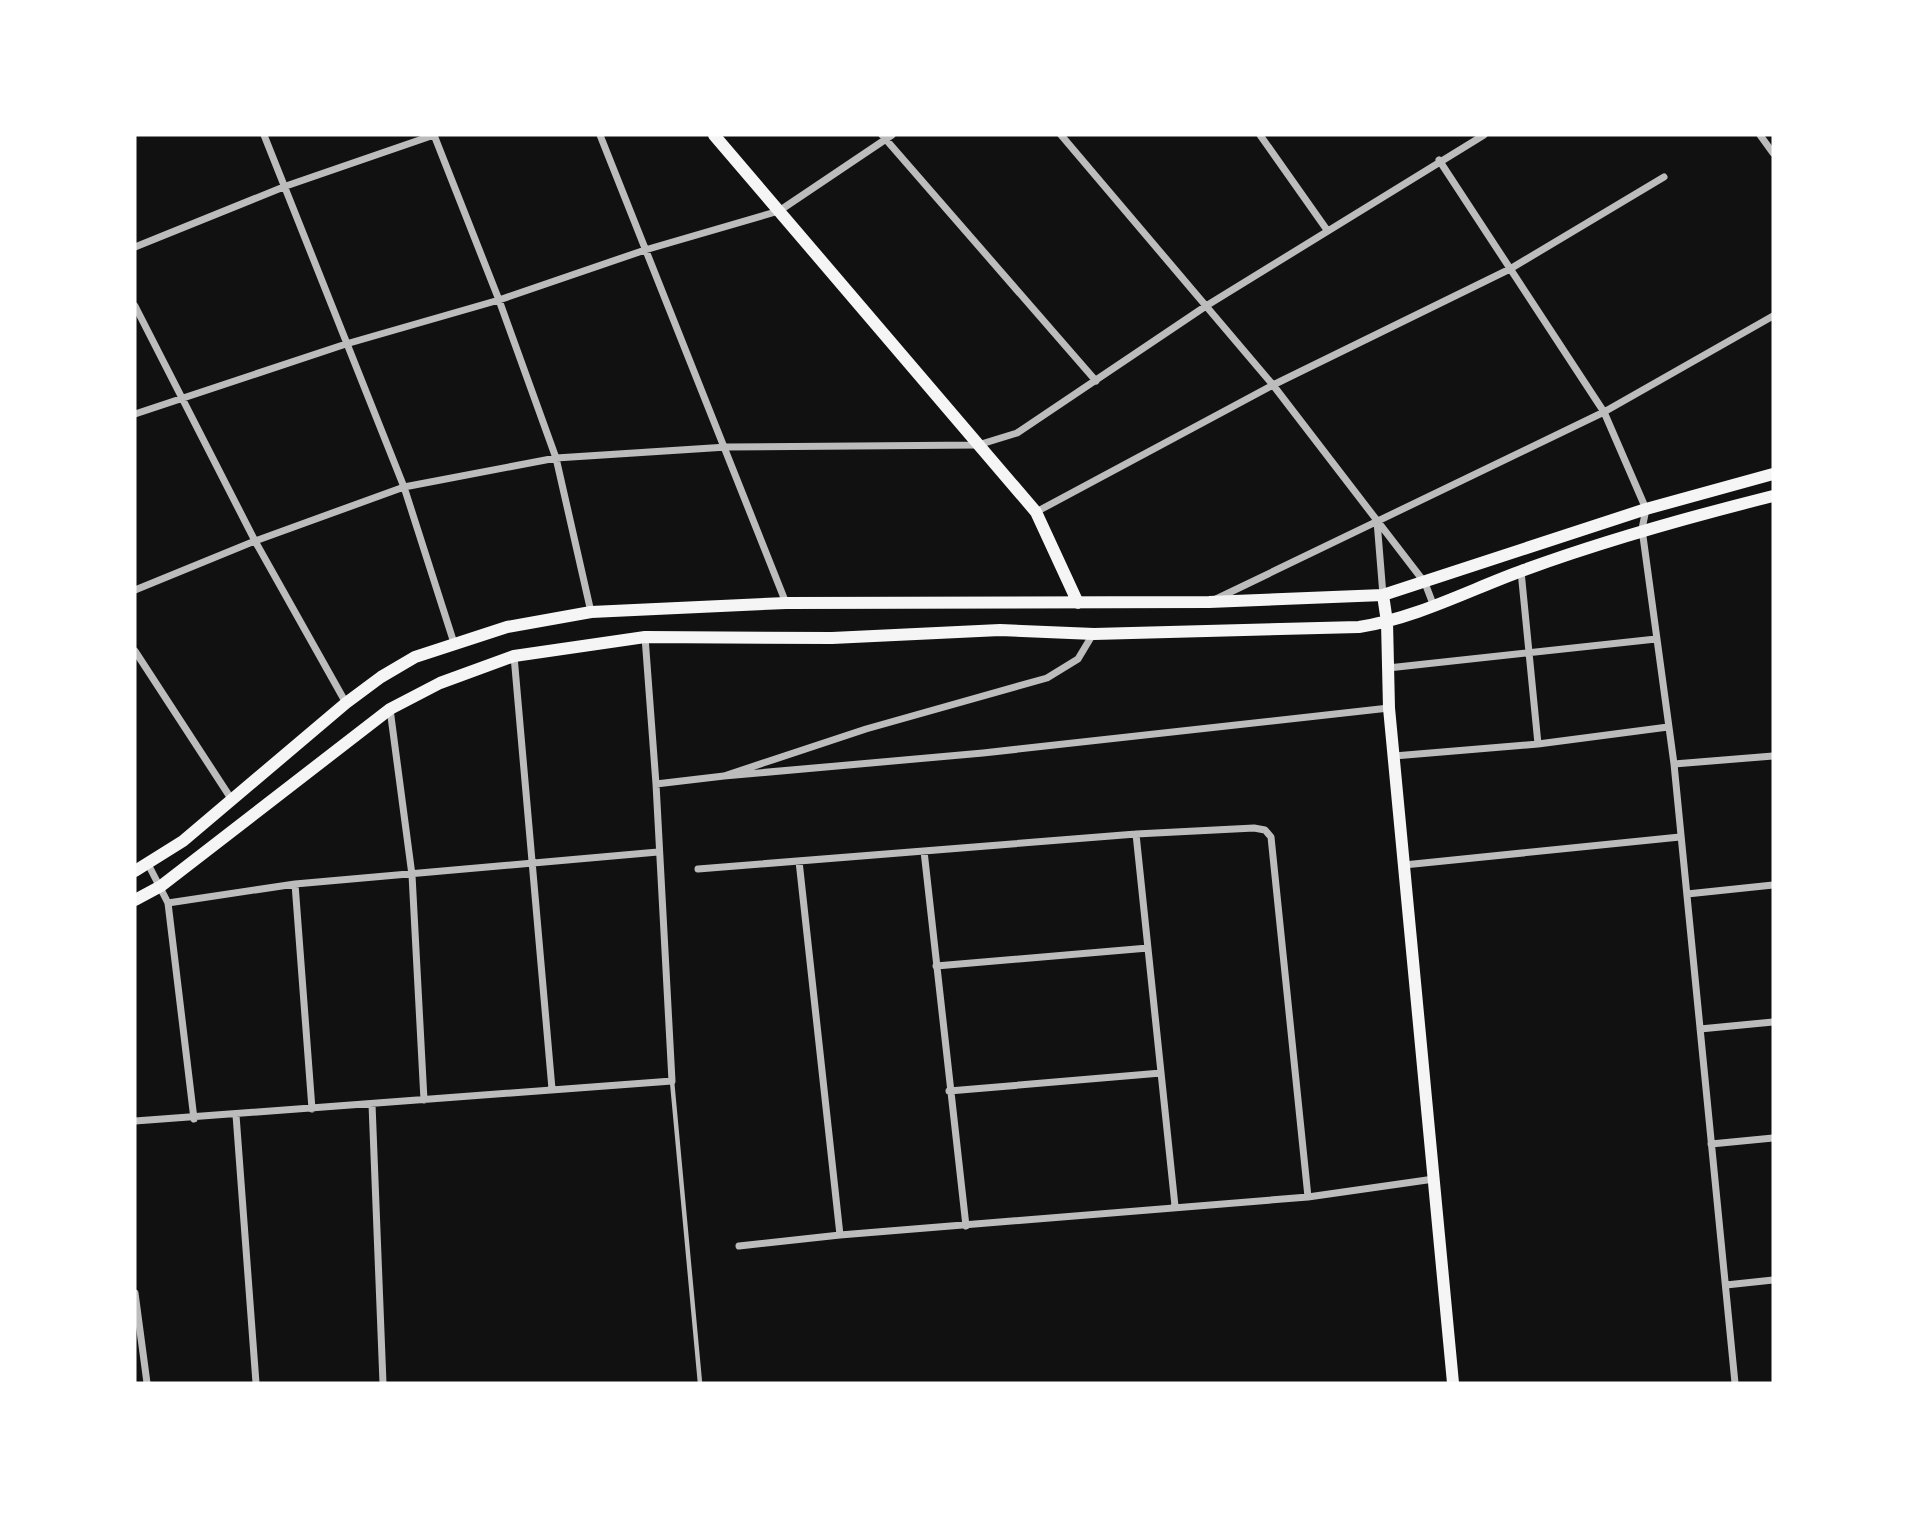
<svg xmlns="http://www.w3.org/2000/svg" width="1908" height="1518" viewBox="0 0 1908 1518" font-family="Barlow,sans-serif">
  <rect width="100%" height="100%" fill="#111"/>
  <g fill="none" stroke-linecap="round" stroke-linejoin="round">
    <path stroke="#bcbcbc" stroke-width="4.5" d="M672,1081L700,1383"/>
    <path stroke="#bcbcbc" stroke-width="7" d="M264,135L404,487L454,643
      M600,135L786,603
      M882,135L1096,381
      M1061,135L1273,385L1425,583L1433,604
      M1260,135L1327,230
      M1760,135L1773,153
      M1439,160L1604,412L1646,509L1642,529L1674,764L1735,1383
      M135,247L286,186L434,135L499,300L556,458L591,612
      M135,306L255,541L346,703
      M135,414L346,344L499,300L645,250L779,211L892,135
      M1036,512L1273,385L1510,269L1664,177
      M1377,521L1383,595
      M1521,571L1538,744
      M135,590L255,541L404,487L556,458L727,447L978,445L1017,433L1206,306L1484,135
      M1216,599L1604,412L1773,316
      M135,651L232,800
      M514,656L552,1089
      M1388,668L1656,639
      M390,709L412,875L424,1100
      M1394,756L1538,744L1668,727
      M1674,764L1773,756
      M724,776L983,753L1389,708
      M656,784L724,776L866,729L1047,678L1078,659L1093,634
      M1136,834L1175,1206
      M924,851L966,1226
      M799,861L840,1235
      M148,864L168,903L194,1119
      M1404,865L1680,837
      M698,869L1136,834L1254,828L1265,830L1271,837L1308,1197
      M295,884L312,1109
      M1687,894L1773,885
      M168,903L295,884L658,852
      M936,966L1148,948
      M1700,1029L1773,1022
      M949,1091L1161,1073
      M372,1104L383,1383
      M236,1115L256,1383
      M135,1121L672,1081L656,784L645,637
      M1711,1144L1773,1138
      M739,1246L840,1235L1308,1197L1434,1179
      M1726,1285L1773,1280
      M135,1293L147,1383"/>
    <path stroke="#f5f5f5" stroke-width="12" d="M714,135L1036,512L1078,603
      M1383,595L1387,622L1389,708L1453,1383
      M135,871L183,841L346,703L381,677L415,657L507,627L591,612L786,603L1209,602L1383,595L1646,509L1773,474
      M135,900L161,886L390,709L440,683L514,656L645,637L832,638L1000,630L1094,634L1359,627C1417,618 1469,590 1524,570C1606,540 1689,517 1773,496"/>
  </g>
  <rect width="1908" height="1518" fill="none" stroke="#ffffff" stroke-width="273"/>
</svg>
